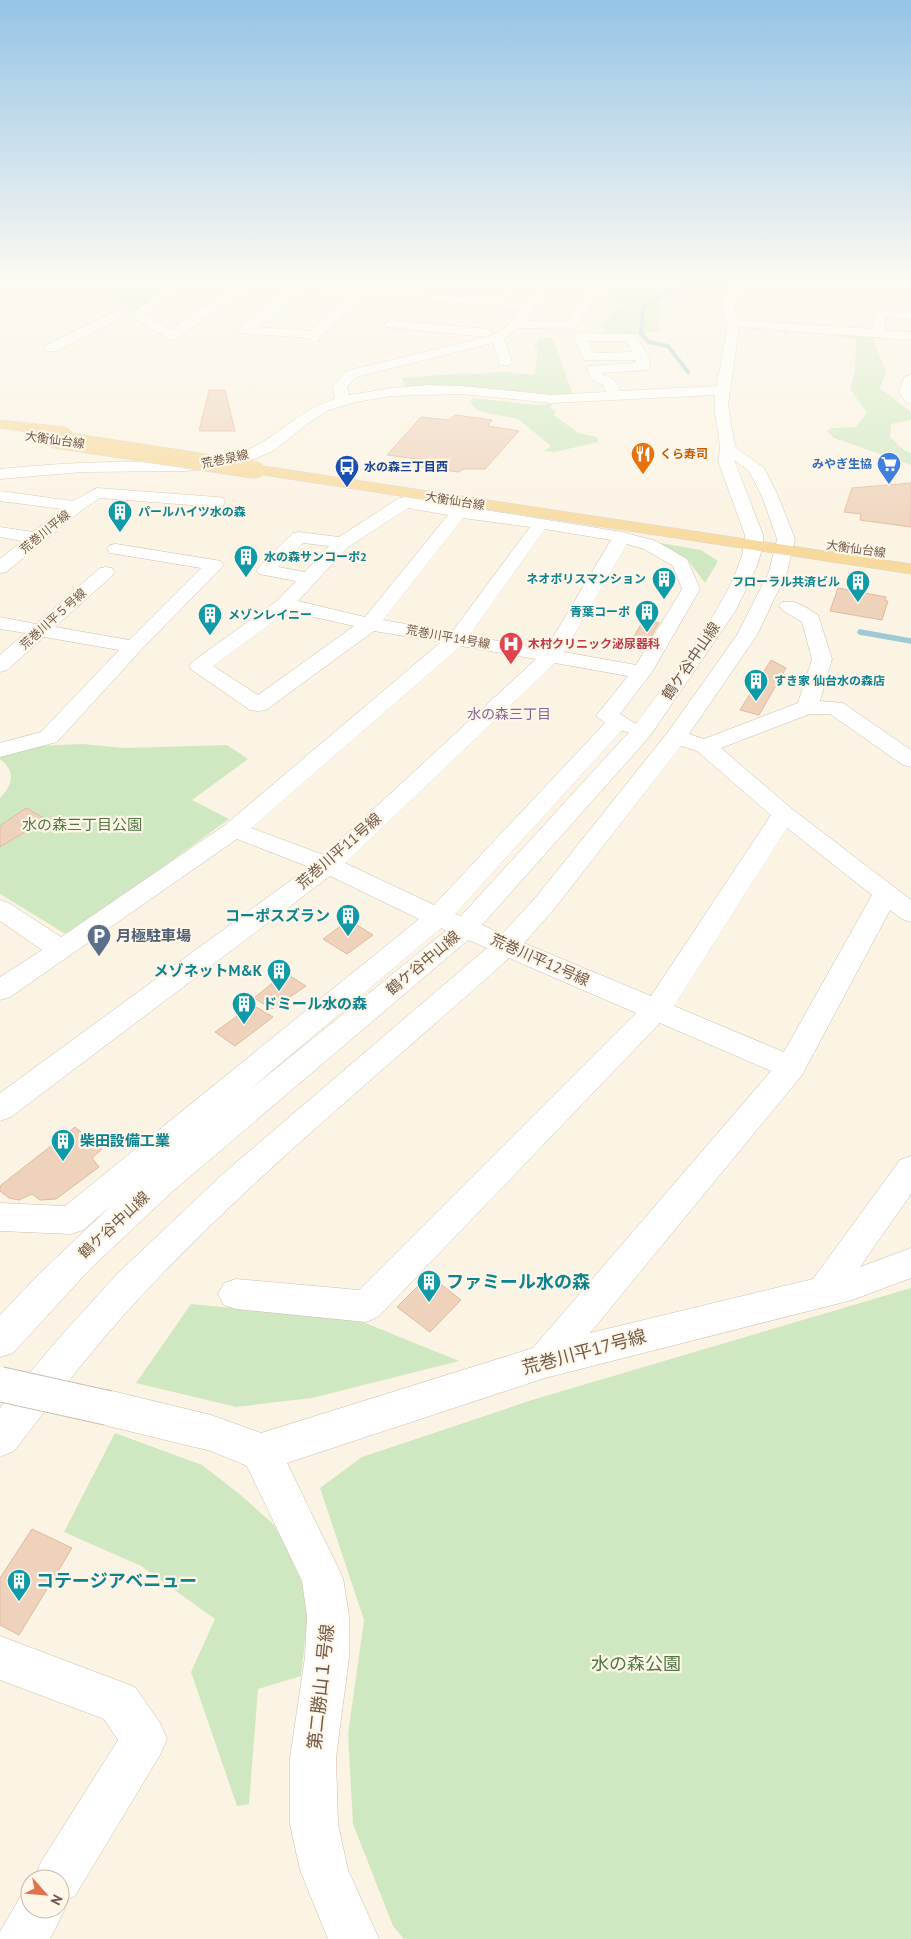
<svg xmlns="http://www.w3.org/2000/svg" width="911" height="1939" viewBox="0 0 911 1939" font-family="'PT Sans','Noto Sans JP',sans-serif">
  <rect width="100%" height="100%" fill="#fbf3e3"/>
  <path fill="#d0e8c2" d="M82,281H155L152,283L174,286L136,313L126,308L108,295L82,286Z
    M620,281H660V286L676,291L669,298L660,301L659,331L632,335L606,334L601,327L609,316L622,304L609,299L608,292Z
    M786,328L872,336L886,371L880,388L911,412V420L891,424L890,437L905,451L911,453V465L834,438L827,431L831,428L856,427L867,413L850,389L855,370L856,340C834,335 811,330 788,331L787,334L783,332Z
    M540,337L553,338L573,395L532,397L407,388L402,378L466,373C480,376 493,371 506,372C516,373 525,375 535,374L538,348L533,346Z
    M473,398L536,405L552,404L550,408L556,412L554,415L578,433L597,437L598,442L555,452L544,451L551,446L518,419L478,411L470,402Z
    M655,542L701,550L718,561L705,583L687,559Z
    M83,744L124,748L227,745L248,759L192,800L229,819L75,931L64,933L0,894V798C13,785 16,771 0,759V756L35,746Z
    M911,1288V1939H404L393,1926L353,1824L348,1734L364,1620L320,1488L362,1457L532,1400Z
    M191,1304L358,1320L459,1361L312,1398L236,1407L136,1383Z
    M115,1433L202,1465L242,1496L274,1525L297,1568L309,1606L301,1676L258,1689L249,1804L237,1806L191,1672L215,1619L141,1566L64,1532Z"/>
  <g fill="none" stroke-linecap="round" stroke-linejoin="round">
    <path stroke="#9fcad5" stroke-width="4" d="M688,372L668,346L649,342L641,334L643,309C657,297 670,288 689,287C704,287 718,289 732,281"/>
    <path stroke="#9fcad5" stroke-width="5.5" d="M860,632L911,641"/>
  </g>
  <path fill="#efd2bb" stroke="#e1b99d" d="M209,390H225L235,431H199Z
    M455,415L492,420L488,426L519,431L485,469H463L459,472L419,467L425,460L387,455L421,417L449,420Z
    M911,483V527L860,520L861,514L844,512L852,488Z
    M838,588L886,597L885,601H888L882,620L830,611Z
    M643,621L659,623L646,645L631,641Z
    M771,660L786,668L759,715L740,710Z
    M26,808L46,819L0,847V826Z
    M349,920L373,935L347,954L323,939Z
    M285,973L306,986L272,1009L254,998Z
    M253,1005L273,1017L235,1046L215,1032Z
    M75,1127L102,1149L92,1158L99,1167L56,1199L40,1200L32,1194L19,1200L9,1198L0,1191V1186Z
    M429,1275L461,1300L430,1332L397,1307Z
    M32,1529L72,1548L19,1635L0,1625V1578Z"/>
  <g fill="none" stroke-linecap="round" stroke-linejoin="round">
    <defs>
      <path id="minor" d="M177,281H191L145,314L171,330L240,281H313L311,283L360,287L367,282L374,281L377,284L373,289L527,302L543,281H555L525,321L567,322L586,293L601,281H614L595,298L575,329L519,328L504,339L512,362L510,365H500L493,343L356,377L347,387L349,395L392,388L428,385L462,386L552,395L606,392L603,385C593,381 591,379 587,369L589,366L636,363V360H584L574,337L580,333L634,334L649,356L650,367L648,370L602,373L603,375L614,379L620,391L717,386C719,369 727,339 727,324C726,317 722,311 722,304C723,283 749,281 766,281L742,291L735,298L734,307L738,320L873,329L875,312L888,309L911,311V319L885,317V330L911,332V340L739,327L728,405L732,431L736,448L764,468L778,496L795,539L787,572L757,635L689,734L704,739L798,703L812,659L802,622L782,610L779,606L782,602C796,599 807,608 818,615L832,659L820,701L843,703L911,750V767L903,765L830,714H810L721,748L792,809L911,900V922L902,919L890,910L802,1075L590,1333L813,1279L900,1160L911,1156V1194L860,1267L911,1248V1278L852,1300L545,1378L287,1463L343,1578L349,1616V1657L336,1758L338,1824L348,1870L379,1939H328L300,1870L290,1824V1758L305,1657L307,1616L302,1581L247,1466L211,1451L108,1426L95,1421L89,1408L95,1395L108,1390L211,1415L261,1433L533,1348L771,1071L660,1023L378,1317L366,1322L236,1309L224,1305L218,1294L224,1283L236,1279L359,1290L636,1013L509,958C393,1063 271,1161 162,1274C108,1329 61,1390 14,1451L0,1457V1408L60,1337L118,1273L225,1172L487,948L468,940L173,1191L90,1269L13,1353L0,1357V1315L39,1274L112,1205L83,1230L71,1234L0,1231V1203L65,1206L419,919L330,876L11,1117L0,1121V1093L309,867L237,839L10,997L0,1000V977L42,950L0,921V900L9,903L61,937L225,825L441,642L374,631L266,710L258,711L250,710L192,670L189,666L192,662L278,600L296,581L259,574L256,570L293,533L299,532L339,537L399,498L405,497L622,532L656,541L687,559L700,589L652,672L620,714L636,724C667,681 745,587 745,535L718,461C724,440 712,418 715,395L552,403L462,394L392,396L356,402L329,410L311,421L273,451L254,459L230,466L185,471L82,472L0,479V469C41,465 81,462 122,462C158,462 198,465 233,455C274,444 294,411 335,399L333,387L346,371L491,336L508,326L521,309L365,295L320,336L319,341L314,342L308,338L241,333L239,330L241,327L290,288L250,285L176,339L171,340L135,319L133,313ZM303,290L353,294L310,331L257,327ZM588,341H625L633,352L594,353ZM734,460L749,471L762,496L777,539L769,572L737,635L668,732L537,896L502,934L482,925L650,736L736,610L757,566L763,545V535ZM408,508L448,515L365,617L298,601L348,547ZM463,518L530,527L452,632L383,620ZM545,529L611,540L546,649L469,636ZM303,543L329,546L305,572L278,567ZM627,544L644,549L673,566L682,589L636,665L564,652ZM288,611L354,626L258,695L213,666ZM461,646L536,659L324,855L251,828ZM555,663L628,676L596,716L605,723L434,905L345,863ZM621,731L629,732L461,916L455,914ZM681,746L697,751L771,815L651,996L524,943L555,908ZM787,828L872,895L784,1052L674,1006ZM441,928L446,931L432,942L247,1092Z
        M120,309L126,313L124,316L56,351H46L44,348L46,345Z
        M391,320L486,329L492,333L486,337L387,327L385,324Z
        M911,374V403L906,402L899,392L904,378Z
        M97,488L217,497L223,498L225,502L223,506L217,507L100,498L82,510L6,572L0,573V559L22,541L0,537V527L33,532L62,509L0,501V491L73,501Z
        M116,544L215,560L221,561L224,565L140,651L57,742L0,757V743L41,732L119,650L44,637L7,670L0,672V655L25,633L0,629V617L36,624L100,568L106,567L112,568L115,572L112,576L55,627L129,640L201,568L110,553L107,549L110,545Z
        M0,1636L135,1687L160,1723L167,1739L160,1755L75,1896L62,1902L65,1909L50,1939H0V1932L23,1892L30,1889V1909H60V1879H34L41,1862L118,1740L104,1719L0,1680Z"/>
      <path id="major" d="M0,420L64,427L69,429L72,432L69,435L64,437L0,428Z
        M256,465L911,564V574L250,473L248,470L250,467Z"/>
    </defs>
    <use href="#minor" stroke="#cebdad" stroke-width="1"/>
    <use href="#major" stroke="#dad4d0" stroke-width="1"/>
    <use href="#minor" fill="#fff" fill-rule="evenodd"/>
    <use href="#major" fill="#f7d99d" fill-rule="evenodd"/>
    <defs>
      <path id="minor-bridge" d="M0,1384L108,1408"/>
      <path id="major-bridge" d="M52,439L256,470"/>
    </defs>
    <use href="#minor-bridge" stroke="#cebdad" stroke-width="36" stroke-linecap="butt"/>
    <use href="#major-bridge" stroke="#dad4d0" stroke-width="18" stroke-linecap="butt"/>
    <use href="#minor-bridge" stroke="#fff" stroke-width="34"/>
    <use href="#major-bridge" stroke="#f7d99d" stroke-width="17"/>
  </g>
  <linearGradient id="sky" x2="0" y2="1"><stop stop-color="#95c4e6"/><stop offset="0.51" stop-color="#fdfaf2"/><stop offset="1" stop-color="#fdfaf2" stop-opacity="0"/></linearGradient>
  <rect width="911" height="553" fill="url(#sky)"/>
  <defs>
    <symbol id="restaurant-pin" viewBox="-11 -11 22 30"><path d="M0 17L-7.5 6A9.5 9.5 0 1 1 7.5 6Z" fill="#e8710a" stroke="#fef7e9"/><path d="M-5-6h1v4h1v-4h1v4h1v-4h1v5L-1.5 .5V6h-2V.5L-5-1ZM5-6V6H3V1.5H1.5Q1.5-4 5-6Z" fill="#fff"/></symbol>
    <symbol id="supermarket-pin" viewBox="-11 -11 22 30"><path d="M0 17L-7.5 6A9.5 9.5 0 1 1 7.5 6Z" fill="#3f7fe0" stroke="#fef7e9"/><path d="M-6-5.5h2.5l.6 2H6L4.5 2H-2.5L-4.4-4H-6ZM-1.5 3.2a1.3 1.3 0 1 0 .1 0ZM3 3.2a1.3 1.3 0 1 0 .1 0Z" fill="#fff"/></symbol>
    <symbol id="bus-pin" viewBox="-11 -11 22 30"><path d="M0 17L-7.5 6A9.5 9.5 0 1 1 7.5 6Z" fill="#1a4fb4" stroke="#fef7e9"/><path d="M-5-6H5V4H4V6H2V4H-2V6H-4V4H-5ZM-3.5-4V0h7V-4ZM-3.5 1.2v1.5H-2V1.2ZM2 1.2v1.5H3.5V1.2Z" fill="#fff"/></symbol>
    <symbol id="building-pin" viewBox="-11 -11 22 30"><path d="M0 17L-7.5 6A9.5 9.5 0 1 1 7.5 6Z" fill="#0f9aa8" stroke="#fef7e9"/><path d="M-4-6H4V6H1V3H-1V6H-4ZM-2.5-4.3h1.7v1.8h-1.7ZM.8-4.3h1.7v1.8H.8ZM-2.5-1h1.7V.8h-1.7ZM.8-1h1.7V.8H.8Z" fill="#fff"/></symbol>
    <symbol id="hospital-pin" viewBox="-11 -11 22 30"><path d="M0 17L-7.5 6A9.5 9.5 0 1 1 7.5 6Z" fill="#e0444e" stroke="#fef7e9"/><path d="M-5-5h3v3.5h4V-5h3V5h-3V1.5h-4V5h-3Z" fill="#fff"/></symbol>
    <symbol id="parking-pin" viewBox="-11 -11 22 30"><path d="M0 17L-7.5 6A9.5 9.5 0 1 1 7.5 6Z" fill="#5c6f8a" stroke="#fef7e9"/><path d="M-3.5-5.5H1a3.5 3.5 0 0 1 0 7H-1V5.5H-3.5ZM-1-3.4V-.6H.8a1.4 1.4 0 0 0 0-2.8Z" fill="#fff"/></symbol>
  </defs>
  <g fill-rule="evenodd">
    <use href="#restaurant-pin" x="629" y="440" width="28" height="38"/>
    <use href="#supermarket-pin" x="875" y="450" width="28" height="38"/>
    <use href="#bus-pin" x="333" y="453" width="28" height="38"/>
    <use href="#building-pin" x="106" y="498" width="28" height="38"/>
    <use href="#building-pin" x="232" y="543" width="28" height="38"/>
    <use href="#building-pin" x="650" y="565" width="28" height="38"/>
    <use href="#building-pin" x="844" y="568" width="28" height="38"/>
    <use href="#building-pin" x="633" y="598" width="28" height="38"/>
    <use href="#building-pin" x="196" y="601" width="28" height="38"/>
    <use href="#hospital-pin" x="497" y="630" width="28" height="38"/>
    <use href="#building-pin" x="742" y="667" width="28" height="38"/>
    <use href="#building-pin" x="334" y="902" width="28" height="38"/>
    <use href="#parking-pin" x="85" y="922" width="28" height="38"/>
    <use href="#building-pin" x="265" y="957" width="28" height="38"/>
    <use href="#building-pin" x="230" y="990" width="28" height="38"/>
    <use href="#building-pin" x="49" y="1127" width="28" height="38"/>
    <use href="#building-pin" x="415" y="1268" width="28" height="38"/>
    <use href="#building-pin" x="5" y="1567" width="28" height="38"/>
  </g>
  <g text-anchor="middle" stroke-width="4.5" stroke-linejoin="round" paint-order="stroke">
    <g font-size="12" fill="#725a4a" stroke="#fef7e9">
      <text transform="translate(55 440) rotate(8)" y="4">大衡仙台線</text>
      <text transform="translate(225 459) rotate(-12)" y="4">荒巻泉線</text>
      <text transform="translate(455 501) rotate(9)" y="4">大衡仙台線</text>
      <text transform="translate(45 532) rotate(-39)" y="4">荒巻川平線</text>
      <text transform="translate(856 549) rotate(8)" y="4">大衡仙台線</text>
      <text transform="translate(53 619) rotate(-42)" y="4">荒巻川平５号線</text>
      <text transform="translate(448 637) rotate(10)" y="4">荒巻川平14号線</text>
    </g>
    <g font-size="12" font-weight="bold" fill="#c56008" stroke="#fef7e9" text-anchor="start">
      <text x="660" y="458">くら寿司</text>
    </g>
    <g font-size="12" font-weight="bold" fill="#366cbe" stroke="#fef7e9" text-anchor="end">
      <text x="872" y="468">みやぎ生協</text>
    </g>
    <g font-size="12" font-weight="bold" fill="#164399" stroke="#fef7e9" text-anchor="start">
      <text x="364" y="471">水の森三丁目西</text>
    </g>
    <g font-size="12" font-weight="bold" fill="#0d838f" stroke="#fef7e9" text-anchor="start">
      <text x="138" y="516">パールハイツ水の森</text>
      <text x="264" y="561">水の森サンコーポ2</text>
      <text x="646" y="583" text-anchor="end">ネオポリスマンション</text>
      <text x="840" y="586" text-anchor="end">フローラル共済ビル</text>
      <text x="630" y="616" text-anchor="end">青葉コーポ</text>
      <text x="228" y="619">メゾンレイニー</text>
      <text x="774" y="685">すき家 仙台水の森店</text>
    </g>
    <g font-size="12" font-weight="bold" fill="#be3a42" stroke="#fef7e9" text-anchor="start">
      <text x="528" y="648">木村クリニック泌尿器科</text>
    </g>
    <g font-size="14" fill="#876695" stroke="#fef7e9">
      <text x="509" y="719">水の森三丁目</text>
    </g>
    <g font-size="15" fill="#725a4a" stroke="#fef7e9">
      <text transform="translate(691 661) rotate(-56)" y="5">鶴ケ谷中山線</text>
      <text transform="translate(339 851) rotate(-41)" y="5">荒巻川平11号線</text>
      <text transform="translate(540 960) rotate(24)" y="5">荒巻川平12号線</text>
      <text transform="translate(423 963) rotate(-40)" y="5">鶴ケ谷中山線</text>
      <text transform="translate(114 1225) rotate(-43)" y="5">鶴ケ谷中山線</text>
    </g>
    <g font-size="15" fill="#507842" stroke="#fef7e9">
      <text x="82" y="830">水の森三丁目公園</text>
    </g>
    <g font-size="15" font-weight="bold" fill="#0d838f" stroke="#fef7e9" text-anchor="end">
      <text x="330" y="921">コーポスズラン</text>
      <text x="262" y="976">メゾネットM&amp;K</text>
      <text x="262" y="1009" text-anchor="start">ドミール水の森</text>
      <text x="80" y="1146" text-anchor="start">柴田設備工業</text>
    </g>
    <g font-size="15" font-weight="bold" fill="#4e5e75" stroke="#fef7e9" text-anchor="start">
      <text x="116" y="941">月極駐車場</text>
    </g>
    <g font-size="18" font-weight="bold" fill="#0d838f" stroke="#fef7e9" text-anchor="start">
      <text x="446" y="1288">ファミール水の森</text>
      <text x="36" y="1587">コテージアベニュー</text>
    </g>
    <g font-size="18" fill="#725a4a" stroke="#fef7e9">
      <text transform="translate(584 1352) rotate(-15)" y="6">荒巻川平17号線</text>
      <text transform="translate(321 1687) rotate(-84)" y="6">第二勝山１号線</text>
    </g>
    <g font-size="18" fill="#507842" stroke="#fef7e9">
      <text x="636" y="1670">水の森公園</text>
    </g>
  </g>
  <g transform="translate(45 1894) rotate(117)"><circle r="24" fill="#fef7e9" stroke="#c6b8a9"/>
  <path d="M0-4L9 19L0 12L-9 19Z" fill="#e0734c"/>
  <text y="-8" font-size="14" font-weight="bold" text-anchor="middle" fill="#725a4a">N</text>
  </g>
</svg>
